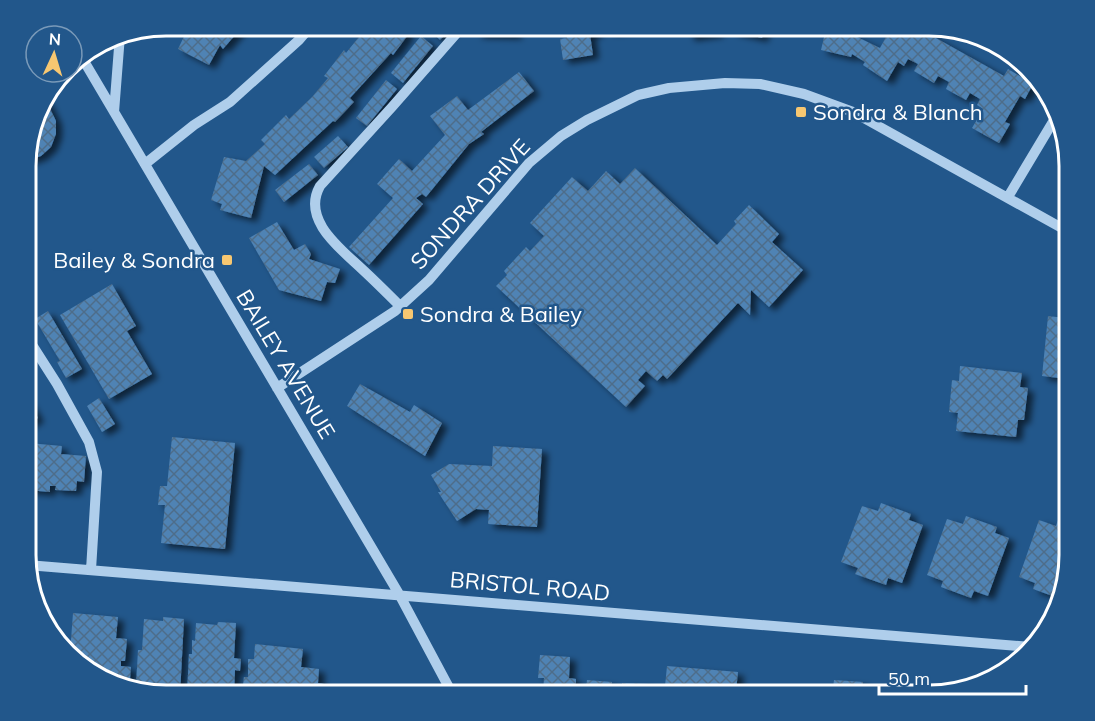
<svg xmlns="http://www.w3.org/2000/svg" width="1095" height="721" viewBox="0 0 1095 721" font-family="Mulish,sans-serif">
  <defs>
    <pattern id="building-cross-hatch" width="8" height="8" patternUnits="userSpaceOnUse" patternTransform="scale(1.5)"><rect width="8" height="8" fill="#4f83b4"/><path d="M0 0l8 8M0 8l8-8" fill="none" stroke="#4e6d8a"/></pattern>
    <filter id="shadow"><feDropShadow dx="6" dy="4" stdDeviation="3" flood-color="#0009"/></filter>
  </defs>
  <rect width="100%" height="100%" fill="#22578b"/>
  <path fill="url(#building-cross-hatch)" filter="url(#shadow)" d="M189,26H243L223,49L220,45L209,65L178,49Z
    M374,26H411L405,33L408,35L393,55L391,53L350,98L354,102L335,122L333,121L275,175L264,166L251,218L220,210L222,204L211,200L224,157L246,161L265,144L261,140L286,115L289,119L312,97L328,78L324,76L344,50L346,53L366,28L370,30Z
    M429,26H454L440,40L427,27Z
    M482,26H512L517,35L475,34Z
    M564,26H596L597,33L590,34L593,55L563,60L560,39L567,38Z
    M608,26H635V27L609,31Z
    M687,26H727V27L717,28L718,33L689,37Z
    M733,26H765L762,38L732,31Z
    M821,26H851L849,36H855L880,48L892,26H919L918,28L1004,76L1008,69L1033,84L1025,99L1020,96L1005,122L1010,124L999,143L972,128L983,109L977,105L980,99L970,93L966,100L946,89L949,82L938,76L934,83L914,71L918,64L908,59L904,66L898,62L887,81L863,65L865,62L852,54L851,57L821,50L825,33L819,32Z
    M421,36L433,46L403,83L391,73Z
    M519,72L534,91L481,132L484,134L469,144L426,197L422,194L416,198L423,204L369,265L349,247L393,198L377,184L399,159L412,171L445,135L430,116L457,96L468,110Z
    M386,80L397,89L367,126L356,118Z
    M45,98L56,121V134L51,147L41,156L27,161V148L40,103Z
    M338,136L348,147L324,168L314,157Z
    M309,164L318,175L284,202L275,190Z
    M635,168L717,245L736,224L734,221L749,205L779,234L772,242L803,270L769,307L751,290L750,315L738,303L667,379L663,375L657,381L646,371L638,380L645,386L626,407L496,286L507,275L504,271L526,247L530,251L544,236L530,223L572,177L588,191L606,171L620,184Z
    M277,222L294,250L305,244L311,254L309,259L340,269L335,283L327,282L321,301L279,290L249,238Z
    M112,284L136,326L127,331L152,374L109,399L60,315Z
    M1066,309H1069V386L1059,385V378L1042,376L1048,316L1065,318Z
    M48,311L82,369L66,378L57,362L60,361L35,319Z
    M960,366L1022,373L1020,387L1028,388L1024,420H1018L1016,437L956,431L958,413L949,412L952,380L959,381Z
    M360,384L410,412L414,405L442,423L425,456L347,406Z
    M99,398L115,424L102,432L87,406Z
    M27,399L38,418L27,425Z
    M172,437L235,443L225,549L161,543L165,505H158L160,486H167Z
    M28,443L62,446L61,454L86,456L84,482L77,481L76,491L55,490L56,486H50V492L27,490Z
    M493,446L542,449L537,527L488,524L489,510L476,509L457,521L438,492H441L431,475L449,464L492,466Z
    M1061,452H1069V466H1060Z
    M881,503L911,514L909,520L923,525L902,583L888,578L886,585L855,574L858,568L841,562L862,506L878,511Z
    M966,516L997,527L995,533L1009,538L988,596L974,591L971,598L941,587L943,581L927,575L947,519L963,524Z
    M1059,517L1069,521V564L1058,598L1033,589L1035,583L1019,577L1039,520L1056,526Z
    M73,613L118,617L116,638L127,639L125,661H121V666L131,667L130,679H121V682L88,672L81,665H86L87,657H73L70,653Z
    M163,617L184,619L180,695H165L136,686L138,650H142L144,619L163,621Z
    M218,622L236,623L234,658L241,659L240,671L235,670L234,695H187L189,654H192V640L195,641L196,623L217,625Z
    M255,644L303,649L301,667L319,669L318,683L324,684L323,695H242L244,677H248V659H254Z
    M540,655L570,657L569,678L576,679V687L586,688L587,680L612,682V690H622V683L648,684L647,692L657,693L658,685L665,686L667,666L738,672L736,691L744,692L743,695H543L544,678H538Z
    M834,680L863,682L862,695H832Z
    M918,688L948,690V692L938,695H918Z"/>
  <g fill="none" stroke-linecap="round" stroke-linejoin="round">
    <path stroke="#afceeb" stroke-width="10" d="M81,56L399,594L453,695
      M114,112L120,35
      M145,164L194,125L230,102L299,40L311,26
      M1008,197L1057,115
      M400,306C388,294 376,282 363,270C341,249 301,220 320,186L392,107L463,26
      M27,337L57,384L89,442L97,472L91,570
      M277,388L395,311L429,280L529,163L561,136L587,120L638,95L669,88L725,83L760,84L804,94L853,112L1069,232
      M27,565L1031,647"/>
  </g>
  <g fill="#f7c771" stroke="#22578b" stroke-width="2">
    <rect x="795" y="106" width="12" height="12" rx="3"/>
    <rect x="221" y="254" width="12" height="12" rx="3"/>
    <rect x="402" y="308" width="12" height="12" rx="3"/>
  </g>
  <g text-anchor="middle" stroke-width="5" stroke-linejoin="round" paint-order="stroke">
    <g font-size="22" fill="#fff" stroke="#22578b" text-anchor="start">
      <text x="813" y="120">Sondra &amp; Blanch</text>
      <text x="215" y="268" text-anchor="end">Bailey &amp; Sondra</text>
      <text x="420" y="322">Sondra &amp; Bailey</text>
    </g>
    <g font-size="22" fill="#fff" stroke="#22578b">
      <text transform="translate(470 204) rotate(-48)" y="8">SONDRA DRIVE</text>
      <text transform="translate(286 364) rotate(59)" y="8">BAILEY AVENUE</text>
      <text transform="translate(530 586) rotate(5)" y="8">BRISTOL ROAD</text>
    </g>
  </g>
  <path d="M0 0H1095V721H0ZM166 36H929A130 130 0 0 1 1059 166V555A130 130 0 0 1 929 685H166A130 130 0 0 1 36 555V166A130 130 0 0 1 166 36Z" fill="#22578b" fill-rule="evenodd"/>
  <path fill="none" stroke="#fff" stroke-width="3" d="M166 36H929A130 130 0 0 1 1059 166V555A130 130 0 0 1 929 685H166A130 130 0 0 1 36 555V166A130 130 0 0 1 166 36Z"/>
  <g transform="translate(54 54) rotate(4)"><circle r="28" fill="#22578b" stroke="#7a9ab9" stroke-width="1.5"/>
  <path d="M0-4.5L10 22L0 15L-10 22Z" fill="#f7c771"/>
  <text y="-9" font-size="16" font-weight="bold" text-anchor="middle" fill="#ffffff">N</text>
  </g>
  <path d="M879 685v9h147v-9" fill="none" stroke="#ffffff" stroke-width="3"/>
  <text x="888" y="685" font-size="18" fill="#ffffff" stroke="#22578b" stroke-width="4.5" paint-order="stroke">50 m</text>
</svg>
